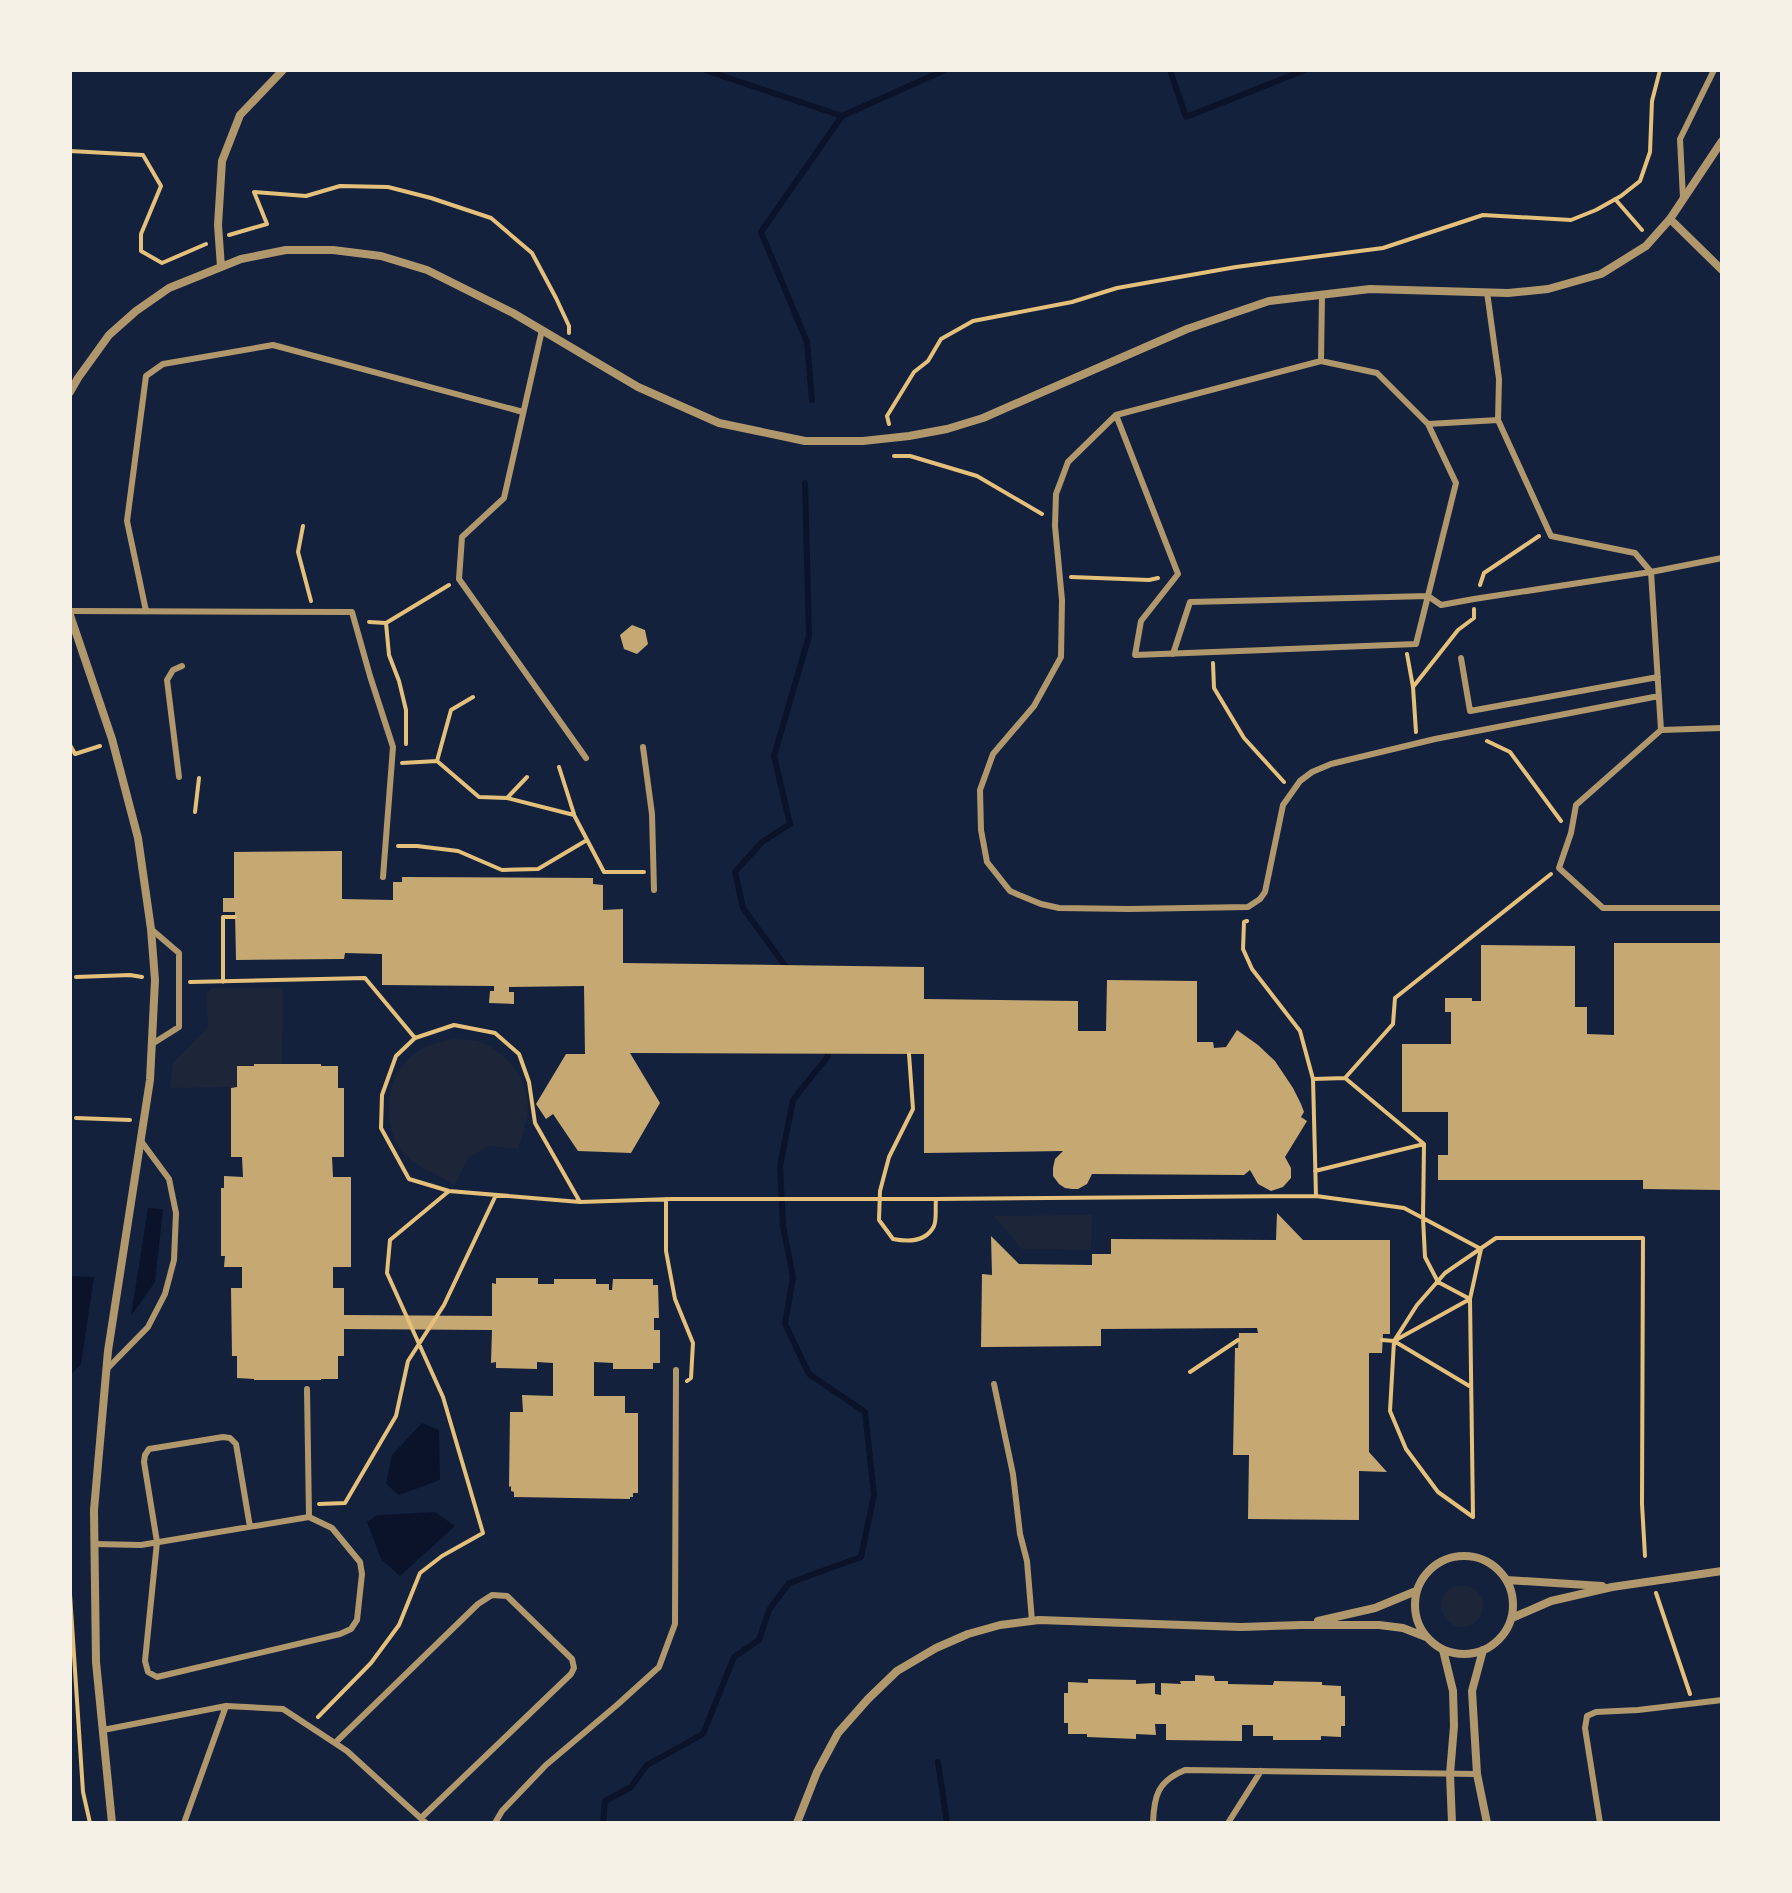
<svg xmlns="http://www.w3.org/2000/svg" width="1792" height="1893" viewBox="0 0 1792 1893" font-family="Commissioner,sans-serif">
  <rect width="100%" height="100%" fill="#14213d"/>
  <path fill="#1d2539" d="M212,988H283L282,1064L237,1066V1087L170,1088L173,1063L208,1027L206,994Z
    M454,1039C463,1040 472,1039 480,1042C510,1053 533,1086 527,1118C525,1128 521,1139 518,1149L489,1146L469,1157L454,1186C439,1173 420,1170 406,1156C380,1128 384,1078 414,1054C426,1045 440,1042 454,1039Z
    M1092,1215L1091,1250L1022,1249L994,1216Z
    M1441 1606a21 21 0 1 1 42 0a21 21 0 1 1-42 0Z"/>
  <path fill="#0b132b" d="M148,1208L163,1209L155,1282L131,1316Z
    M70,1276L94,1277L81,1364L70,1376Z
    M422,1423L439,1430L440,1480L399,1495L386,1484L392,1455Z
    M435,1512L455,1526L400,1576L381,1559L367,1522L377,1515Z"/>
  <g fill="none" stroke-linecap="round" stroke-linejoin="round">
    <path stroke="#0b132b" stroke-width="6" d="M705,70L842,116
      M1170,70L1186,117L1305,70
      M812,400L807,342L761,232L842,116L945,70
      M789,971L743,908L735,872L762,842L790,824L774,756L809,636L805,483
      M938,1762L947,1823
      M603,1823L605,1801L631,1787L647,1765L703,1734L734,1657L759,1640L769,1610L789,1583L861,1557L874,1495L865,1412L809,1374L785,1324L793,1277L783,1226L780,1166L793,1100L828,1056L826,1049"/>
  </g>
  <path fill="#c6a872" d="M632,625L645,630L648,644L637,654L624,649L620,635Z
    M342,851V899L393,900V882H402V877L593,878V884L603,885V910L623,909V963L924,967V999L1078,1001V1031H1106L1107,980L1197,981V1042H1213L1214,1048L1226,1047L1237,1030L1258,1045L1275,1061L1293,1088L1301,1104L1304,1112L1301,1117L1307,1121L1285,1157L1291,1168V1178L1283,1187L1271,1191L1258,1184L1250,1170L1244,1175L1092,1174L1087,1184L1078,1189H1072L1065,1188L1059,1184L1053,1176V1168L1055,1159L1063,1151L924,1153V1054L630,1053L660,1103L631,1153L578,1151L553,1114L546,1119L536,1104L566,1054H585L584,986L509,987V992H514V1004L489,1003L490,991H494V986L382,985V954L345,953L344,959L236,960L235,912H223V898H234V852Z
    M1614,943H1722V1190L1643,1189V1180H1438V1155H1448V1112H1402V1044H1451V1012H1445V998H1472V1001H1481V945L1575,946V1007H1587V1034L1614,1035Z
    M254,1064H321V1066H338V1088H344V1157H332L333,1177H351V1267H333V1288H344V1315L492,1316V1283L496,1284V1278H538V1284H554V1279H596V1284H609V1290H612L613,1279H653V1285H658L659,1318H654V1330H660V1363H653V1369H613V1363L594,1362V1396H625V1413H638V1493H633V1497H630V1499L514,1497V1492L511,1491V1486L509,1487L510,1412H523L522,1395L553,1396V1363L537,1362V1369L496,1368V1362L491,1363L492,1330L344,1329V1356H338V1379H321V1380H254V1379L237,1378V1356H232L231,1288H242V1267H224L225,1256H221V1188H224V1176L243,1177L242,1157H231V1088L237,1087V1066H254Z
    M1277,1213L1303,1240H1390V1334H1383L1382,1353H1369V1452L1387,1472L1359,1471V1520L1248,1519L1249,1455H1233L1235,1348H1238L1239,1333H1258L1257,1328L1101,1329V1346L981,1347L982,1274L992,1275L991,1236L1019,1264L1092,1265V1254H1111V1239L1276,1240Z
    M1195,1675L1214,1676L1215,1681H1228V1684L1273,1685L1274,1681L1322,1682V1685L1341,1686V1696H1345V1726H1341V1737L1321,1736V1740H1273V1736H1253V1725H1242V1741L1166,1740V1724H1155L1156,1735L1136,1734V1739L1087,1737V1734H1068V1723H1064V1693H1068V1682L1088,1683V1679L1136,1680V1684L1155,1683V1694L1161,1695V1683L1181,1684L1180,1681H1195Z"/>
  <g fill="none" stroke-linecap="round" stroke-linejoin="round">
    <path stroke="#e5c07b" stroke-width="4" d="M70,151L143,155L161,186L141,234V251L162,263L206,244
      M1615,199L1642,230
      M229,235L267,224L254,192L306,196L340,186L388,187L431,198L491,218L532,253L556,298L569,326V333
      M889,424L887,416L914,372L928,361L941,339L973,321L1072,302L1117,288L1236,267L1383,248L1483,215L1571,220L1596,210L1621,196L1640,181L1650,152L1652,101L1660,70
      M894,456H910L977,476L1042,514
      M303,526L298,552L311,601
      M1071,577L1149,580L1158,578
      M1480,585L1484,573L1539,536
      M369,622L386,623L449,585
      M386,623L389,655L399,681L406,710V744
      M1407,654L1413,687
      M1213,663L1214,688L1244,738L1284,782
      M1416,732L1413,687L1458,630L1474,618V609
      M1487,741L1510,752L1561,821
      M70,745L75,754L100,746
      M437,761L479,797L507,798L527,777
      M402,763L437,761L451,710L473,697
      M559,767L574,814
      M507,798L574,815L604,872H644
      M195,812L199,778
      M398,846H417L458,851L502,870L538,869L587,840
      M1247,921L1244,922L1243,949L1252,969L1300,1031L1313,1079L1316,1196
      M76,977L130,975L142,977
      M190,982L365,978L415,1038L454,1025L495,1033L519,1054L529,1082L535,1123L580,1202L672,1199H936L1316,1196L1404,1208L1481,1249L1470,1299L1394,1341
      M223,982V917H235
      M415,1038L396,1056L382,1095L381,1128L409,1179L449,1191L580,1202
      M909,1054L913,1109L889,1157L880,1191L879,1220L893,1239C908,1242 926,1242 934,1226C937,1219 935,1207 936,1199
      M1345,1078L1393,1024L1395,998L1551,874
      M1313,1079L1345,1078L1424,1144L1423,1218L1425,1257L1438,1282L1470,1299L1473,1517
      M76,1118L130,1120
      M1315,1171L1424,1144
      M666,1199V1251L675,1299L693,1343L691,1378L687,1381
      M1382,1340L1394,1341L1471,1387
      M1190,1372L1238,1340
      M319,1504L345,1503L396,1416L408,1361L444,1305L496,1195
      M1473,1517L1438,1492L1406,1449L1390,1411L1394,1341L1417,1305L1445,1273L1496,1238H1643L1642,1504L1645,1556
      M1656,1593L1690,1694
      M70,1594L83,1792L90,1823
      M318,1717L371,1663L399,1625L420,1573L442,1556L483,1533L443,1397L387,1273L390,1240L449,1191"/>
    <path stroke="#b1986c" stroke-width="6" d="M1683,198L1680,139L1714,70
      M1487,292L1499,379L1498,420
      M1322,295L1321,361L1116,415L1068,462L1056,494L1055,526L1062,600L1061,657L1034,706L993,754L980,790L981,830L987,862L1010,891L1019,895L1041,904L1059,908L1129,909L1248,907L1260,899L1265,892L1283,805L1300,781L1312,772L1331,764L1435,739L1659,696
      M542,330L504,498L462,537L459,579L586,758
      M1321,361L1377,373L1428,424L1498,420L1551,536L1635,553L1651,572L1722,558
      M1116,415L1178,574L1141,621L1135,655L1416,644L1456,483L1428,424
      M70,611L352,612L370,676L393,747L383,877
      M146,611L127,521L146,376L163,364L273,345L523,412
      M1173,654L1190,602L1428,596L1441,605L1474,599L1651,572L1661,730
      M1461,658L1470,711L1658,677
      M1722,728L1661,730L1576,805L1571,833L1559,868L1603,908H1722
      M643,747L652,814L654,890
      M179,777L167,680L173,670L182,666
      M151,929L179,953V1027L152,1044
      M106,1370L148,1327L165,1294L174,1260L176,1213L169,1179L141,1141
      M994,1384L1013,1474L1020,1534L1027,1561L1032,1621
      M250,1527L236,1444L230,1438L223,1437L149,1449L145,1455L144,1462L157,1542L145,1661L148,1672L157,1677L340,1634L351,1629L357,1620L362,1574L360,1562L332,1528L309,1517
      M94,1544L141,1545L309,1517L307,1389
      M103,1730L226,1706L283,1709L347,1751L426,1823
      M335,1743L478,1604L492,1595L507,1596L572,1659L574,1668L571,1674L421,1818
      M184,1823L226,1706
      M495,1823L502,1811L546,1765L617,1705L659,1667L675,1624L676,1370
      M1153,1823C1154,1795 1158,1781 1185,1770L1477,1774
      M1228,1823L1261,1771
      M1600,1823L1585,1728L1587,1716L1596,1712L1638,1710L1722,1700"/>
    <path stroke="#b1986c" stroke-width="8" d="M1670,219L1722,270
      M221,267L218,225L222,161L240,115L283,70
      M70,392L78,378L109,335L136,311L169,288L241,259L286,250H333L381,256L427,270L513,313L638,387L719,423L805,441H863L909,436L947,429L983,418L1187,329L1269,301L1370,289L1508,293L1548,289L1601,274L1646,246L1670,219L1722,141
      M70,615L112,739L138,838L151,929L155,980L150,1080L108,1351L94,1510L96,1662L112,1823
      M1415 1605a49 49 0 1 1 98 0a49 49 0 1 1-98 0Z
      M1507,1580L1602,1586
      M1512,1618L1551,1601L1612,1587L1722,1571
      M1318,1621L1375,1608L1416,1591
      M1443,1650L1453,1691L1454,1726L1450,1774L1452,1823
      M1483,1650L1472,1691L1477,1774L1487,1823
      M797,1823L817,1772L838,1733L868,1699L897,1671L936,1648L968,1634L1000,1625L1039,1620L1241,1627L1301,1625H1379L1403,1628L1426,1637"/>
  </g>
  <rect width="1792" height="1893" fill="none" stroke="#f6f1e7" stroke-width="144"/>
</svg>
